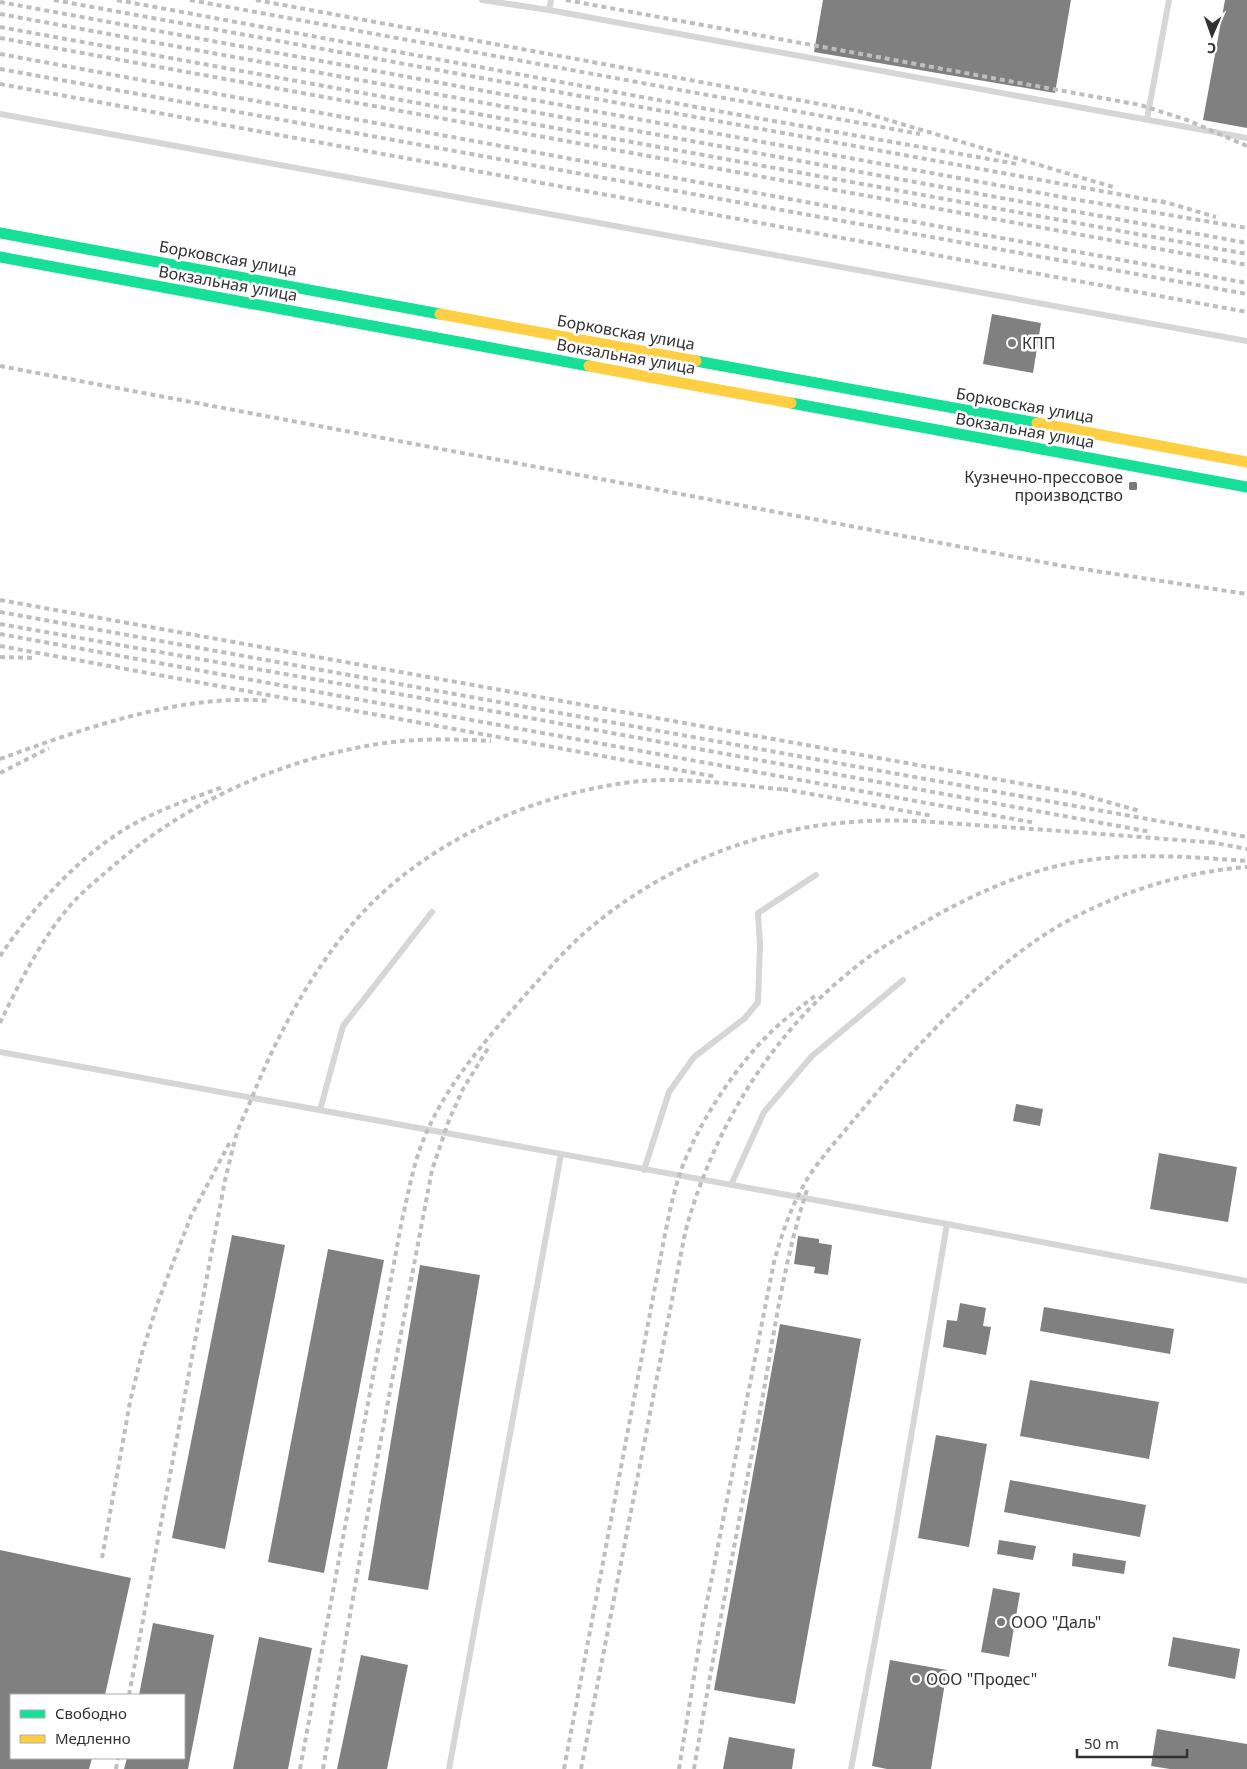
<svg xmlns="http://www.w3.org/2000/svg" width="1247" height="1769" viewBox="0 0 1247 1769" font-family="'Noto Sans',sans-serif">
  <rect width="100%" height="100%" fill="#fff"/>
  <path fill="#808080" d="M823,0H1071L1055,93L814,52Z
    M1225,0H1247V128L1203,120Z
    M992,314L1041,323L1033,373L983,364Z
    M1016,1104L1043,1109L1040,1126L1013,1121Z
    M1159,1153L1237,1167L1228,1222L1150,1209Z
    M232,1235L285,1245L225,1549L172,1538Z
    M798,1236L819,1239V1243L832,1245L828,1275L814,1273L815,1267L794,1264Z
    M328,1249L384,1260L324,1573L268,1562Z
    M420,1265L480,1275L428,1590L368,1580Z
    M960,1303L986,1308L983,1326L991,1327L986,1355L943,1347L947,1320L957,1321Z
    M1044,1307L1174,1329L1170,1354L1040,1331Z
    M780,1324L861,1339L795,1704L714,1690Z
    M1030,1380L1159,1402L1149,1459L1020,1436Z
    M936,1435L987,1444L969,1547L918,1538Z
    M1010,1480L1146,1505L1140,1537L1004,1512Z
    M999,1540L1036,1546L1033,1560L997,1554Z
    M0,1550L131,1578L105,1695H11V1758H92L89,1769H0Z
    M1073,1553L1126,1561L1124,1574L1072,1566Z
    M993,1588L1020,1593L1009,1657L981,1652Z
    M153,1623L214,1635L188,1769H124L127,1758H184V1695H139Z
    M259,1637L312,1648L288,1769H233Z
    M1173,1637L1240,1649L1235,1679L1168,1666Z
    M361,1655L408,1665L387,1769H337Z
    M890,1660L947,1670L931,1769H887L872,1766Z
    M1157,1729L1247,1744V1769H1170L1151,1766Z
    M729,1737L795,1749L792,1769H723Z"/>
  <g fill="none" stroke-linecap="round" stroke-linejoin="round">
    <path stroke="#d6d6d6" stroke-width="6" d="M482,0L549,10L1247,138
      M549,10L551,0
      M0,114L1247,341
      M1147,119L1169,0
      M0,1052L947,1224L1247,1281
      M320,1110L343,1026L432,912
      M644,1170L669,1092L694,1057L745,1018L758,1002L760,944L758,913L816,875
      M731,1185L764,1112L812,1056L903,980
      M449,1769L561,1154
      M851,1769L893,1543L947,1224"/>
    <path stroke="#16e098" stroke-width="11" d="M0,233L440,314
      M0,257L589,366
      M696,361L1037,423
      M791,403L1247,487"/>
    <path stroke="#ffcf43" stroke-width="11" d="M440,314L696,361
      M589,366L791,403
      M1037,423L1247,462"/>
    <path stroke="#bebebe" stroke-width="4" stroke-dasharray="5 4" stroke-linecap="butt" d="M54,0L1167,203
      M117,0L734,114L1017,164
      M190,0L920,134
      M256,0L858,111L1113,187
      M566,0L1140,105L1187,120L1247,146
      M0,2L1073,199L1247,228
      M0,14L1247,243
      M0,27L1247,254
      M0,38L1247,265
      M0,54L1247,283
      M0,69L1247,294
      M0,84L1247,312
      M1161,201L1216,217
      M0,366L1063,566L1247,594
      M0,600L1079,794L1140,811
      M0,612L1247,837
      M0,624L410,696L1151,832
      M0,634L1036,823
      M0,646L717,777
      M0,657L33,658
      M0,759C83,729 180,693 270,701
      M0,773L49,748
      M783,789L933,816
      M1210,842L1247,849
      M0,956C33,908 75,860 125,829C155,811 190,799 223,787
      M0,1023C18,985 42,938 69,907C80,894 93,883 105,873C181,805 277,760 378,744C416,738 454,739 491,741
      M102,1558L130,1402L142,1353L158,1302L191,1216L231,1140
      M129,1695L225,1180C229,1165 232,1150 236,1136C240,1123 246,1112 251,1100C279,1029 323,949 379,896C447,833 539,794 631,782C683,776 737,785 788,790
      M116,1769L118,1758
      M300,1769L402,1220C408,1195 412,1170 421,1146C443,1087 486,1040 527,993C547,971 567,947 590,928C664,866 757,828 853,822C899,818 944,823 989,826C1065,831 1141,837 1217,843
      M323,1769L380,1444L432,1170L449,1120L463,1089L490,1045
      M564,1769L665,1234C671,1205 677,1175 690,1149C707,1111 736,1068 765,1038C780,1022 798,1009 815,996
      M581,1769L685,1233C712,1132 769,1036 852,970C878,948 908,932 937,915C984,889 1036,867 1089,860C1141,853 1194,857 1247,861
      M679,1769L702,1627L774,1262C782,1233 791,1207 806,1181C820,1158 840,1137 857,1116C914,1048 992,961 1071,919C1126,890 1184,872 1247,867
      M694,1769C714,1650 737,1531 760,1412C773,1340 784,1259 807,1190"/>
  </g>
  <g fill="#7a7a7a" stroke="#fff" stroke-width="2">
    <circle cx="1012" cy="343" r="5"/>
    <rect x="1128" y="481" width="10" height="10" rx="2.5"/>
    <circle cx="1001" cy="1622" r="5"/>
    <circle cx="916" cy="1679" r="5"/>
  </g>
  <g text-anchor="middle" stroke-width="5" stroke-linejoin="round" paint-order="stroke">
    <g font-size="16" fill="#323232" stroke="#fff">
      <text transform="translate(228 258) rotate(10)" y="6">Борковская улица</text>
      <text transform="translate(228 283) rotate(10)" y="6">Вокзальная улица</text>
      <text transform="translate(626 332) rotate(10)" y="6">Борковская улица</text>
      <text transform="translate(626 356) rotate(10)" y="6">Вокзальная улица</text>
      <text transform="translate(1025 405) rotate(10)" y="6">Борковская улица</text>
      <text transform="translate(1025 430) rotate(10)" y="6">Вокзальная улица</text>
    </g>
    <g font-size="16" fill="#323232" stroke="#fff" text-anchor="start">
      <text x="1022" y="349">КПП</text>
      <text x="1123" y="483" text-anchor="end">Кузнечно-прессовое<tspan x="1123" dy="18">производство</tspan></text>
      <text x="1011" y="1628">ООО "Даль"</text>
      <text x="926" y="1685">ООО "Продес"</text>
    </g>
  </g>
  <rect x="10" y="1694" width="175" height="65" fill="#ffffff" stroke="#adadad"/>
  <rect x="20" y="1710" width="25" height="8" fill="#16e098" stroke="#adadad"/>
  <text x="55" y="1719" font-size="15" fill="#323232">Свободно</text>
  <rect x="20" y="1735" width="25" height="8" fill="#ffcf43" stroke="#adadad"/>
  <text x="55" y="1744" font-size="15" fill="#323232">Медленно</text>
  <g transform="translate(1212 35) rotate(182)" stroke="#ffffff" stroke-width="4" paint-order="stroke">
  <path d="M0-4L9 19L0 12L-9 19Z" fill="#323232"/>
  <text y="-8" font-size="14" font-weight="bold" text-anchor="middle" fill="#323232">С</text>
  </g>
  <path d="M1077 1749v8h110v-8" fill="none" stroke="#323232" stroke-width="2.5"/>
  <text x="1084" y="1749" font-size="15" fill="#323232" stroke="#ffffff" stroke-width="4" paint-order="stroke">50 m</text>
</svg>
